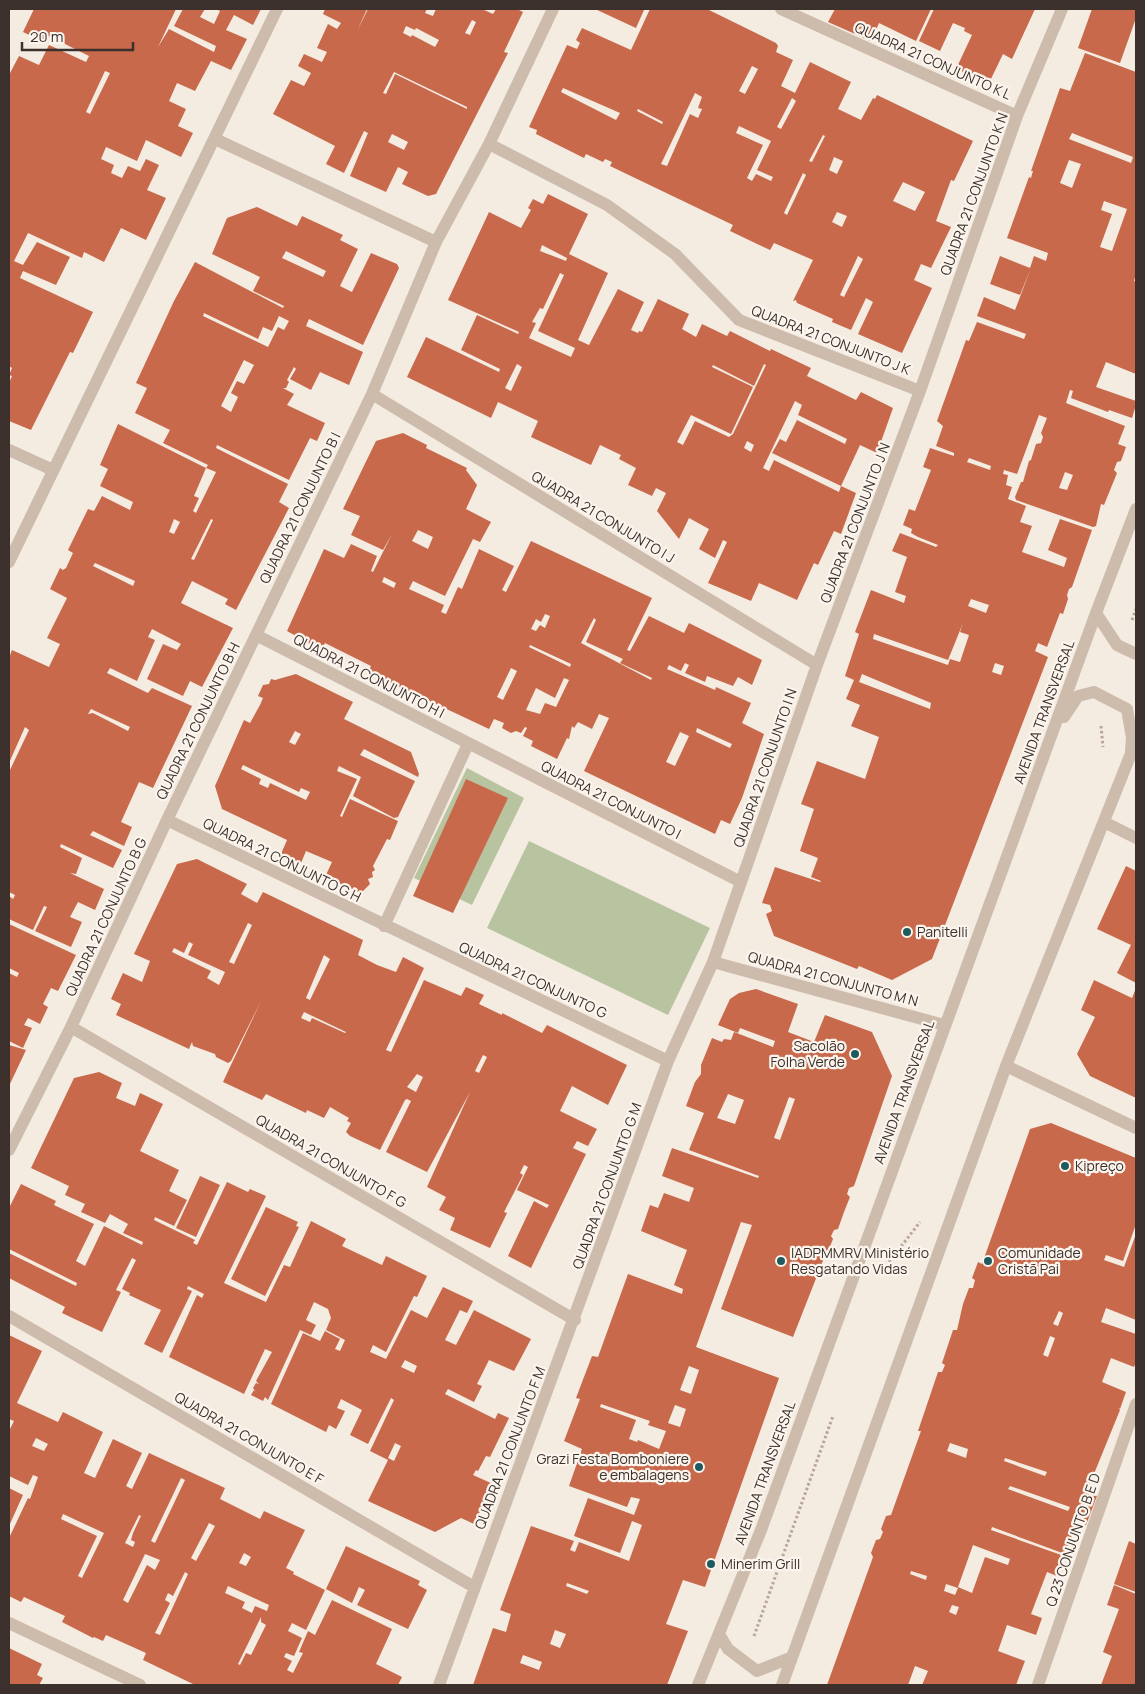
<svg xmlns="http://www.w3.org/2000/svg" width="1145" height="1694" viewBox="0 0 1145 1694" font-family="Manrope,sans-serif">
  <rect width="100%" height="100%" fill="#f4ebe1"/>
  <path fill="#b8c4a0" d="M467,768L524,798L472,905L414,878Z
    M529,841L710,928L668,1015L487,928Z"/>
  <path fill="#c8694b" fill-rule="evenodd" d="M34,9H176L158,47L169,29L214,52L216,46L174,26L183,9H205L200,17L214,24L220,11L216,9H261L253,25L234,15L226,30L247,39L231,70L211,61L195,91L177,83L169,101L186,109L178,126L193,133L181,157L146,140L137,161L106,147L101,159L114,165L111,173L122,178L128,166L140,171L146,159L159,165L147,190L166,198L146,240L121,228L104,262L84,252L82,258L28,233L14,261L23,265L37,242L70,257L56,285L23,271L20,278L93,312L73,353L70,352L31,430L9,421V383L12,376L9,375L12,368L9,366V75L19,56L39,65L49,45L86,62L89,56L49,36L46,43L23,32ZM105,71L110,73L90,114L86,112Z
    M325,9H367L357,31L368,9H427L425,13L433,16L436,9H482L493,14L496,9H517L523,12L504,52L508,53L436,194L428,196L402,184L408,172L398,167L386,192L350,176L368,133L364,131L344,173L326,164L335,146L273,114L291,80L304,86L311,73L298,66L304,54L322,62L327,52L317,48L328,24L337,29L341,23L323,14ZM472,20L476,22L470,35L465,33ZM406,26L415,30L416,28L439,40L435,47L412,35L411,37L403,33ZM394,72L467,107V109L395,74L386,94L383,93ZM392,134L408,142L404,150L388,142Z
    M595,9H642L644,10L636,28Z
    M650,9H707L776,43L778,46L776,52L793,60L781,86L795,93L810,62L851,82L838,109L861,120L873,98L875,99L877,95L973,141L954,181L951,180L936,221L951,227L931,268L921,264L914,280L932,288L902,353L858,334L873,302L866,298L851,330L832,322L833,319L797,303L796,300L793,301L813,260L774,243L770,250L730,231L733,225L610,166L612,162L605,159L603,162L586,154L584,158L536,134L537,130L529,127L567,45L577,49L580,43L576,40L582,28L631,50ZM752,66L758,69L745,94L739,91ZM563,88L620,113L616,120L561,92ZM695,93L702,97L698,108L702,109L698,118L690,114L667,166L661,164ZM792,98L796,101L781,129L777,127ZM638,109L663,122L662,124L637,111ZM739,126L771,141L757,170L773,177L771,181L756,174L752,181L747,178L763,145L736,133ZM823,135L825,136L812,162L809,161ZM834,157L843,161L837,174L829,170ZM803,173L806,175L787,215L784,213ZM903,182L925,192L915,211L893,201ZM837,212L847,216L842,227L832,222ZM858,256L863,259L844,297L840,295Z
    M835,9H931L916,41L879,23L871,41L828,22Z
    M934,9H1035L1012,59L1003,54L989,83L956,69L972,35L964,31L965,28L953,23L940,51L919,41Z
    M1092,9H1136V18L1120,63L1078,48Z
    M1085,53L1136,72V274L1134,281L1136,282V374L1106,362L1096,387L1136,401V405L1132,418L1109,410L1108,412L1071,398L1073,391L1070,390L1066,403L1125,426L1118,444L1126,447L1121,461L1117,462L1114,470L1117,473L1104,505L1101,504L1096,526L1093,527L1016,500L1015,497L1021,482H1023L1029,461L1031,460L1036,444L1041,443L1043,437L1041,433L1047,418L1039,415L1017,474L1004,470L1003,474L1008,475L1006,485L1012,487L1008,499L1026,506L1020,522L1032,526L1022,552L1064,567L1067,558L1048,550L1060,519L1092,530L1072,587L1069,589L1067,595L1068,599L1063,614L1060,613L1047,647L1038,643L1035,651L1048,657L932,959L892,980L859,966L857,969L774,936L766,914L772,911L770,905L762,903L775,867L820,882L821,881L811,877L818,858L800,851L814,809L801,804L817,761L865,779L879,737L851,726L860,705L846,699L854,680L845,676L859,634L855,632L871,590L904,603L906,596L895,592L907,557L892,551L900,533L936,547L938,545L918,537L911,533L912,529L903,525L909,509L915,511L931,470L923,467L930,448L954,456V453L936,446L943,426L937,421L966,340L969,341L977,322L1024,339L1026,334L977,316L984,297L1015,310L1031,268L1020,295L990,284L1000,256L1030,268L1034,256L1046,261L1048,253L1007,238L1029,177L1031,178L1033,171H1031L1060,88L1070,91ZM1072,133L1133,157L1131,163L1069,139ZM1069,160L1081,164L1072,188L1060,183ZM1104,201L1127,209L1112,251L1100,247L1112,214L1101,210ZM969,458L991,466L990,470L967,462ZM1065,472L1073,475L1067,490L1059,488ZM971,599L989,605L986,613L968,606ZM963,623L960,632L969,635L960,662L950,659L948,665L873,639L874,634L948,660ZM995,663L1004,666L1001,675L992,672ZM862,674L931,703L930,709L859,682Z
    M548,194L588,214L569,254L608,273L578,340L589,345L618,289L644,302L631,330L638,333L639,331L642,332L658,299L689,314L682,329L696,337L702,324L727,336L730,331L770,351L771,349L811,368L807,376L856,400L861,392L893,408L877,453L860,445L841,486L772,453L780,439L786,442L797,420L845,444L847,439L798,415L802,405L795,401L763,468L769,471L774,460L839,492L841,486L856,493L841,534L834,531L818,565L814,563L797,600L759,583L751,601L708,583L727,542L723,540L715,558L699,549L709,529L689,518L679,539L657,511L666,493L656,488L652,496L628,485L636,468L619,459L621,455L600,445L591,465L531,437L538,421L498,402L491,418L407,377L426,337L499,372L500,369L461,350L477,315L518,334L519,332L448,300L489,212L521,228L531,210L528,208L533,199L543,204ZM542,245L567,258L566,261L540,251ZM560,273L564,275L538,331L575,348L571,357L529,338L536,323L532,322L540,308L543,309ZM517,364L522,367L511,391L505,388ZM764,364L766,365L733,434L729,437L695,421L683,445L677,442L691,415L731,434L753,387L712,367L713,365L754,386ZM747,441L754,445L751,452L744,448Z
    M257,207L297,226L302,216L343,235L340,240L358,249L340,286L352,292L371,253L397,264L399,268L363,345L309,319L306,326L363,352L349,385L320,372L311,390L290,379L296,369L294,367L287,380L289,382L286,388H283L294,394L287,405L325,423L317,441L310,438L289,480L217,445L216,448L288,484L279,502L289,508L236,610L225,604L228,599L192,581L181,603L233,628L202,687L190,681L183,696L147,679L163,644L177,650L181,644L152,629L148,637L155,640L137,681L110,668L107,673L148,693L152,688L192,706L153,788L139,782L121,822L132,827L124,846L93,831L90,835L122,850L113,868L61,844L60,847L82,858L76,874L70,873L104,889L95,910L78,902L70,917L82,922L71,947L35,931L47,907L44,906L33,930L9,919V896L13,899L15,895L9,892V769L10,770L29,730L25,727L9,763V658L12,650L49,667L60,644L47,638L67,598L50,589L60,568L63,570L66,568L73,553L68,550L88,509L94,511L102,496L130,510L133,502L100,486L108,469L100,465L118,424L206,468L194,496L199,498L193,511L196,513L216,472L206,468L208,465L163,443L170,430L135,413L147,388L136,383L174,301L195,262L283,308L284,306L253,291L260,277L212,254L227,218ZM286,251L326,271L323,277L282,258ZM204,313L258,339L263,327L272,331L279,316L289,321L284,330L278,327L268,347L203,316ZM244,360L254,365L244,384L237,381L231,393L238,397L231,412L221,406ZM174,519L180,522L174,534L169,532ZM211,519L213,520L194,560L191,559ZM95,563L135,581L133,586L93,566ZM91,709L130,727L128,731L93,713L88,714Z
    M403,433L427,445L426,448L467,468L466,470L477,485L466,509L491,522L480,542L473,539L445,596L413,581L409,589L444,605L441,612L446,614L458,587L462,589L479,549L514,566L502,590L506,592L531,541L652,598L627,650L630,651L649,616L684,633L689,623L762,660L752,685L738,677L733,686L707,676L705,682L685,673L689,665L685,663L681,671L669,665L667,669L715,690L716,687L751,703L742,723L764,734L742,798L730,824L721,820L715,834L584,771L609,718L599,714L592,729L578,722L574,728L572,726L569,739L567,738L557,759L531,746L533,741L523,736L527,728L525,727L521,733L516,731L511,733L502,728L504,723L494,719L489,729L368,672L371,666L325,643L321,650L287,631L324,549L344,558L351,544L377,556L371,571L373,572L392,534L383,550L351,535L360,516L343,509L376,441ZM418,530L433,537L428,549L412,541ZM384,577L396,583L394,588L382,582ZM545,614L550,616L545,628L540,625L536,631L531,629L536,619L541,622ZM594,618L596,620L586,642L623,659L620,663L652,678L651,680L581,643ZM530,645L571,664L570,667L529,647ZM511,668L517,671L503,700L497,697ZM564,678L569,680L556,707L545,703L540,714L526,710L536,688L555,698ZM697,728L732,744L730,748L696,732ZM680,732L689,736L675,766L666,762Z
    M296,674L353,702L344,719L411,752L419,774L418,777L364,749L360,755L415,781L398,817L394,818L353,796L361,777L339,766L337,771L357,779L340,816L342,817L350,799L398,821L390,840L387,839L373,866L375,870L372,872L373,877L368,879L370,884L361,893L325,877L332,862L306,851L301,863L281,854L287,840L222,809L215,786L244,720L250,723L260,705L263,698L258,696L263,685L269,684L271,679L275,680ZM295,731L301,734L295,745L289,742ZM243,765L299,792L301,788L310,792L306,800L270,783L268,788L259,784L261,779L241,769Z
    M466,779L508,798L453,913L413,896Z
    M197,859L247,884L241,894L257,903L263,892L363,940L358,955L377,965L396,972L403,957L424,968L386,1050L391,1052L424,980L461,996L466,987L484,995L479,1004L502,1015V1013L542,1033L547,1025L627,1065L608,1105L572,1086L560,1111L597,1129L588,1146L577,1141L573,1148L586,1154L531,1268L508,1256L534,1201L547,1208L549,1205L517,1190L528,1167L524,1165L520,1173L523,1175L504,1212L507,1213L490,1248L450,1230L455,1218L439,1210L446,1197L427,1187L470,1092L427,1172L386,1152L411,1101L407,1099L405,1100L380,1150L350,1136L346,1132L351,1123L347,1121L349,1118L330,1107L324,1118L307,1110L306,1113L266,1094L262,1100L223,1082L261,1001L231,1061L228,1063L216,1057L215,1054L193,1046L192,1042L189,1049L116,1015L121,1004L111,999L123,973L142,982L150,961L134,954L177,864ZM248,923L252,925L234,964L229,962ZM189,942L193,944L188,955L225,972L219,985L207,978L211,971L172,952L174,948L184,953ZM324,955L330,959L310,1000L306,998ZM304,1012L346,1032L345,1033L312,1018L310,1022L301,1018ZM483,1055L487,1057L479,1073L475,1071ZM417,1074L423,1077L416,1092L407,1087Z
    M1126,866L1136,871V983L1117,973L1131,945L1097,929Z
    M9,924L76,955L58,991L51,988L43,1004L48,1007L40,1024L28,1018L24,1025L32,1028L23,1048L9,1041V973L17,977L19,973L9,968Z
    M1094,980L1132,998L1136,988V1098L1090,1076L1077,1054L1095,1017L1081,1010Z
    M756,989L798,1004L788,1032L814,1042L825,1015L872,1032L892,1076L854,1186L849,1188L847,1194L850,1197L844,1212L838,1229L834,1230L831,1236L833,1239L827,1254L826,1253L793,1337L721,1309L752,1225L741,1222L696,1347L779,1378L705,1587L683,1580L666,1624L688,1631L667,1685H473L493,1628L506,1632L511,1614L500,1610L531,1526L574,1541L570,1550L575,1552L579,1542L629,1561L642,1525L632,1521L620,1553L574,1536L588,1498L634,1515L640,1499L631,1497L627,1507L569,1486L582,1449L564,1441L580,1399L576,1398L592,1356L598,1357L628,1274L682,1294L683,1289L674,1285L687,1250L641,1231L650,1205L658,1208L664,1193L689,1202L694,1188L662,1176L672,1148L758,1178L759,1176L689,1150L704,1113L686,1106L695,1082L701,1074V1065L712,1038L722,1042L724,1039L731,1040L734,1032L773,1047L775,1041L740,1028L738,1033L718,1025L730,999L739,993ZM728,1094L744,1100L735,1124L717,1118ZM789,1097L795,1099L780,1140L774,1138ZM689,1366L699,1370L691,1394L680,1390ZM601,1404L650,1421L648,1425L666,1431L659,1449L638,1440L637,1442L629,1439L636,1420L600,1407ZM675,1405L686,1409L680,1427L668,1423ZM567,1583L589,1591L587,1594L566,1586ZM555,1630L566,1634L560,1648L550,1644ZM523,1655L542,1662L539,1670L520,1663Z
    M9,1045L26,1050L9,1086Z
    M99,1072L122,1083L116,1098L135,1106L140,1093L163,1104L140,1151L179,1170L169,1191L187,1200L174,1226L155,1217L154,1220L195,1240L193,1243L197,1245L227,1182L248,1192L250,1189L266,1196L224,1283L266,1302L284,1265L290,1267L311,1221L346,1239L342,1246L382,1265L386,1256L427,1276L417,1297L414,1296L386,1352L373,1345L370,1352L386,1359L411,1310L427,1318L443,1287L473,1301L467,1313L460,1310L445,1340L456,1345L474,1310L531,1339L514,1371L489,1360L477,1384L482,1386L474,1402L448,1389L445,1394L495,1419L498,1413L509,1418L490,1457L486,1456L478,1471L476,1470L473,1475L493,1484L474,1524L461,1518L435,1532L368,1501L388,1460L370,1451L394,1400L391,1398L368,1444L350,1435L362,1410L341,1399L337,1408L345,1411L336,1429L329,1425L326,1432L271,1404L303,1333L320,1341L325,1331L340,1339L335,1349L340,1351L345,1340L326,1330L331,1318L328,1309L314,1302L306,1320L316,1325L311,1335L300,1330L268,1400L265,1397L263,1401L251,1395L254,1390L256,1392L253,1388L256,1383L259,1384L256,1381L272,1352L265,1349L244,1394L169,1357L197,1295L202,1298L204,1294L188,1286L187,1289L192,1291L162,1353L144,1344L161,1310L129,1295L130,1293L122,1289L136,1260L132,1258L116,1290L121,1292L102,1332L62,1313L65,1307L9,1278V1253L76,1286L77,1283L9,1249V1208L21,1184L56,1201L54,1205L94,1224L76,1261L85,1266L104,1226L142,1245L143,1242L123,1233L128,1224L110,1214L105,1223L81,1212L85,1204L65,1195L69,1186L31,1168L74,1078ZM405,1360L417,1366L414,1373L401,1367ZM395,1443L401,1446L394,1461L388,1458Z
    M1051,1123L1136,1158V1224L1123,1261L1106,1255L1104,1260L1124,1267L1136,1234V1320L1106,1308L1101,1322L1136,1334V1362L1134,1367L1111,1358L1102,1382L1126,1392L1120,1409L1118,1408L1120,1410L1087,1491V1493L1097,1496L1086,1525L1077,1521L1065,1554L992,1527L991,1530L1064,1556L1057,1576L1047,1572L1031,1614L1042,1618L1036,1635L1007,1625L998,1651L1025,1661L1016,1685H922L928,1671L915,1666L908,1685H827L873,1557L871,1553L876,1540L880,1539L883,1532L881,1529L886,1516L891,1515L921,1431H918L938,1372H942L945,1365L942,1363L953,1330H957L963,1304L969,1288H973L975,1280L972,1278L978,1262L982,1264L1030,1129ZM1059,1311L1063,1313L1058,1326L1053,1324ZM1050,1336L1055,1338L1048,1357L1043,1355ZM950,1443L968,1449L966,1458L947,1451ZM1005,1458L1047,1472L1045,1476L1004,1461ZM1010,1486L1070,1507L1068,1511L1008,1489ZM973,1545L1010,1559L1008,1565L985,1557L972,1593L958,1587ZM911,1571L927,1576L926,1580L910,1574ZM946,1584L958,1588L955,1595L944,1591ZM952,1605L959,1607L956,1615L949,1612Z
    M200,1176L220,1185L196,1237L176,1228Z
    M266,1207L298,1222L296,1226L299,1227L265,1296L231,1279Z
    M9,1335L42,1351L17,1403L58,1422L63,1412L103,1432L84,1473L95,1478L113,1439L142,1453L126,1486L132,1489L149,1453L225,1488L220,1499L260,1519L264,1511L305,1530L286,1568L294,1572L293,1574L325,1590L306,1630L292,1623L288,1631L302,1638L294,1656L286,1653L284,1657L292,1661L287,1670L293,1673L303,1653L299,1652L308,1631L315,1635L332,1600L392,1629L376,1664L402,1677L398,1685H195L143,1660L146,1653L106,1635L103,1641L94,1637L93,1638L62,1622L65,1616L24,1597L21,1602L9,1596V1538L28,1498L30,1499L38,1477L33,1475L28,1485L9,1476V1431L14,1421L9,1419ZM36,1438L48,1444L44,1451L32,1446ZM181,1478L185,1480L155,1543L151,1541ZM63,1514L104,1533L82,1578L78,1576L97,1536L61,1519ZM139,1515L141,1516L133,1533L131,1540L135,1542L133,1547L125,1543ZM209,1523L215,1526L196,1561L191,1558ZM244,1553L251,1557L246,1566L239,1563ZM145,1554L160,1560L155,1570L147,1565L128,1603L123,1600ZM185,1572L188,1574L160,1635L155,1633L170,1603L165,1600L168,1593L173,1596ZM228,1586L269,1605L267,1611L255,1606L252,1613L242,1608L245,1602L225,1593ZM261,1617V1622L266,1625L251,1655L246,1653L240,1665L238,1664Z
    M9,1488L23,1495L9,1526Z
    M1129,1541L1136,1544V1592L1114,1584Z
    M346,1546L420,1581L418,1585L427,1590L408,1629L357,1605L365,1590L359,1587L352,1603L326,1589Z
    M1114,1585L1136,1594V1685H1101L1112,1656L1103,1652L1119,1609L1107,1605Z
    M9,1648L42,1664L37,1675L43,1678L39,1685H9Z"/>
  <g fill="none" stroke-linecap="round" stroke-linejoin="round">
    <path stroke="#b9a596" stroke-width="3" stroke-dasharray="2.5 2.5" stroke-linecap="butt" d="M1132,620L1136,609
      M1101,726L1103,747
      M889,1262L920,1222
      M754,1636L833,1416"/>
    <path stroke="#cdbbac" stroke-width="12" d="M781,9L1017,116
      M215,139L436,242
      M489,144L607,205L675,254L739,320L920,391
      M372,394L817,665
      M9,450L53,470
      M9,562L277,9
      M1096,613L1117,645L1136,654
      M256,635L741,882
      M1064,717L1078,696L1094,692L1127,709L1132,738L1131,750
      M167,820L668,1061
      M1104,822L1136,838
      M384,926L468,744
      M713,962L944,1025
      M71,1027L575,1320
      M1006,1066L1136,1128
      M9,1150L71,1027L167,820L372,394L436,242L489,144L553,9
      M9,1316L474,1587
      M9,1623L140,1685
      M719,1634L728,1649L757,1671L790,1658
      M439,1685L668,1061L713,962L817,665L920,391L1017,116L1062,9
      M698,1685L761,1530L1096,613L1136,509
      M782,1685L1006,1066L1136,741
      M1038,1685L1136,1404"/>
  </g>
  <g fill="#1f5a5e" stroke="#fbf5ee" stroke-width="2">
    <circle cx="907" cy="932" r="5"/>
    <circle cx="855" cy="1054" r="5"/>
    <circle cx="1065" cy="1166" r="5"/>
    <circle cx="781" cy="1261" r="5"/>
    <circle cx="988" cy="1261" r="5"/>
    <circle cx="699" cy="1467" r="5"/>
    <circle cx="711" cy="1564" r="5"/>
  </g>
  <g text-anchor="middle" stroke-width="4.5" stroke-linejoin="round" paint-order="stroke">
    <g font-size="14" fill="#3b302b" stroke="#fbf5ee">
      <text transform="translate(933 61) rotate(24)" y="5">QUADRA 21 CONJUNTO K L</text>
      <text transform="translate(974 194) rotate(-70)" y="5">QUADRA 21 CONJUNTO K N</text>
      <text transform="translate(831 340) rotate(21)" y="5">QUADRA 21 CONJUNTO J K</text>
      <text transform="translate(300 508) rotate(-64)" y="5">QUADRA 21 CONJUNTO B I</text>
      <text transform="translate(603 517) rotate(31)" y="5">QUADRA 21 CONJUNTO I J</text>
      <text transform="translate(855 523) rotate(-69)" y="5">QUADRA 21 CONJUNTO J N</text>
      <text transform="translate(369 676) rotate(27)" y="5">QUADRA 21 CONJUNTO H I</text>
      <text transform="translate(1044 712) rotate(-70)" y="5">AVENIDA TRANSVERSAL</text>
      <text transform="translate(198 721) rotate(-64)" y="5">QUADRA 21 CONJUNTO B H</text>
      <text transform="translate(765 768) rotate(-71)" y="5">QUADRA 21 CONJUNTO I N</text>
      <text transform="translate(611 800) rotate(27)" y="5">QUADRA 21 CONJUNTO I</text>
      <text transform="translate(282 860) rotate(26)" y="5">QUADRA 21 CONJUNTO G H</text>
      <text transform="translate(106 917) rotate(-65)" y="5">QUADRA 21 CONJUNTO B G</text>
      <text transform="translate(833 979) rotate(15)" y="5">QUADRA 21 CONJUNTO M N</text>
      <text transform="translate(533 980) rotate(25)" y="5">QUADRA 21 CONJUNTO G</text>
      <text transform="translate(904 1092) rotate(-70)" y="5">AVENIDA TRANSVERSAL</text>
      <text transform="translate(331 1161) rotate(30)" y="5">QUADRA 21 CONJUNTO F G</text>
      <text transform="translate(607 1186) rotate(-70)" y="5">QUADRA 21 CONJUNTO G M</text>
      <text transform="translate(249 1438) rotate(30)" y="5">QUADRA 21 CONJUNTO E F</text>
      <text transform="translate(510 1448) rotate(-69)" y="5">QUADRA 21 CONJUNTO F M</text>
      <text transform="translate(765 1473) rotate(-70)" y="5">AVENIDA TRANSVERSAL</text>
      <text transform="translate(1073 1540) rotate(-71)" y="5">Q 23 CONJUNTO B E D</text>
    </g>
    <g font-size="14" fill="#3b302b" stroke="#fbf5ee" text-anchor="start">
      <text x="917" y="937">Panitelli</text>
      <text x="845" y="1051" text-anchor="end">Sacolão<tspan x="845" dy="16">Folha Verde</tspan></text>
      <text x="1075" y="1171">Kipreço</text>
      <text x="791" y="1258">IADPMMRV Ministério<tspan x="791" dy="16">Resgatando Vidas</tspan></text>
      <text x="998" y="1258">Comunidade<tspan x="998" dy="16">Cristã Pai</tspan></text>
      <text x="689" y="1464" text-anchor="end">Grazi Festa Bomboniere<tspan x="689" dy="16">e embalagens</tspan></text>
      <text x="721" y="1569">Minerim Grill</text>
    </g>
  </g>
  <rect width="1145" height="1694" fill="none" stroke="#3b302b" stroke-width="20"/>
  <path d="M22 42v8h111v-8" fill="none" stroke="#3b302b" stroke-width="2.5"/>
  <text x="30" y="42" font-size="15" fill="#3b302b" stroke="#fbf5ee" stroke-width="4" paint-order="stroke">20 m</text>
</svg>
